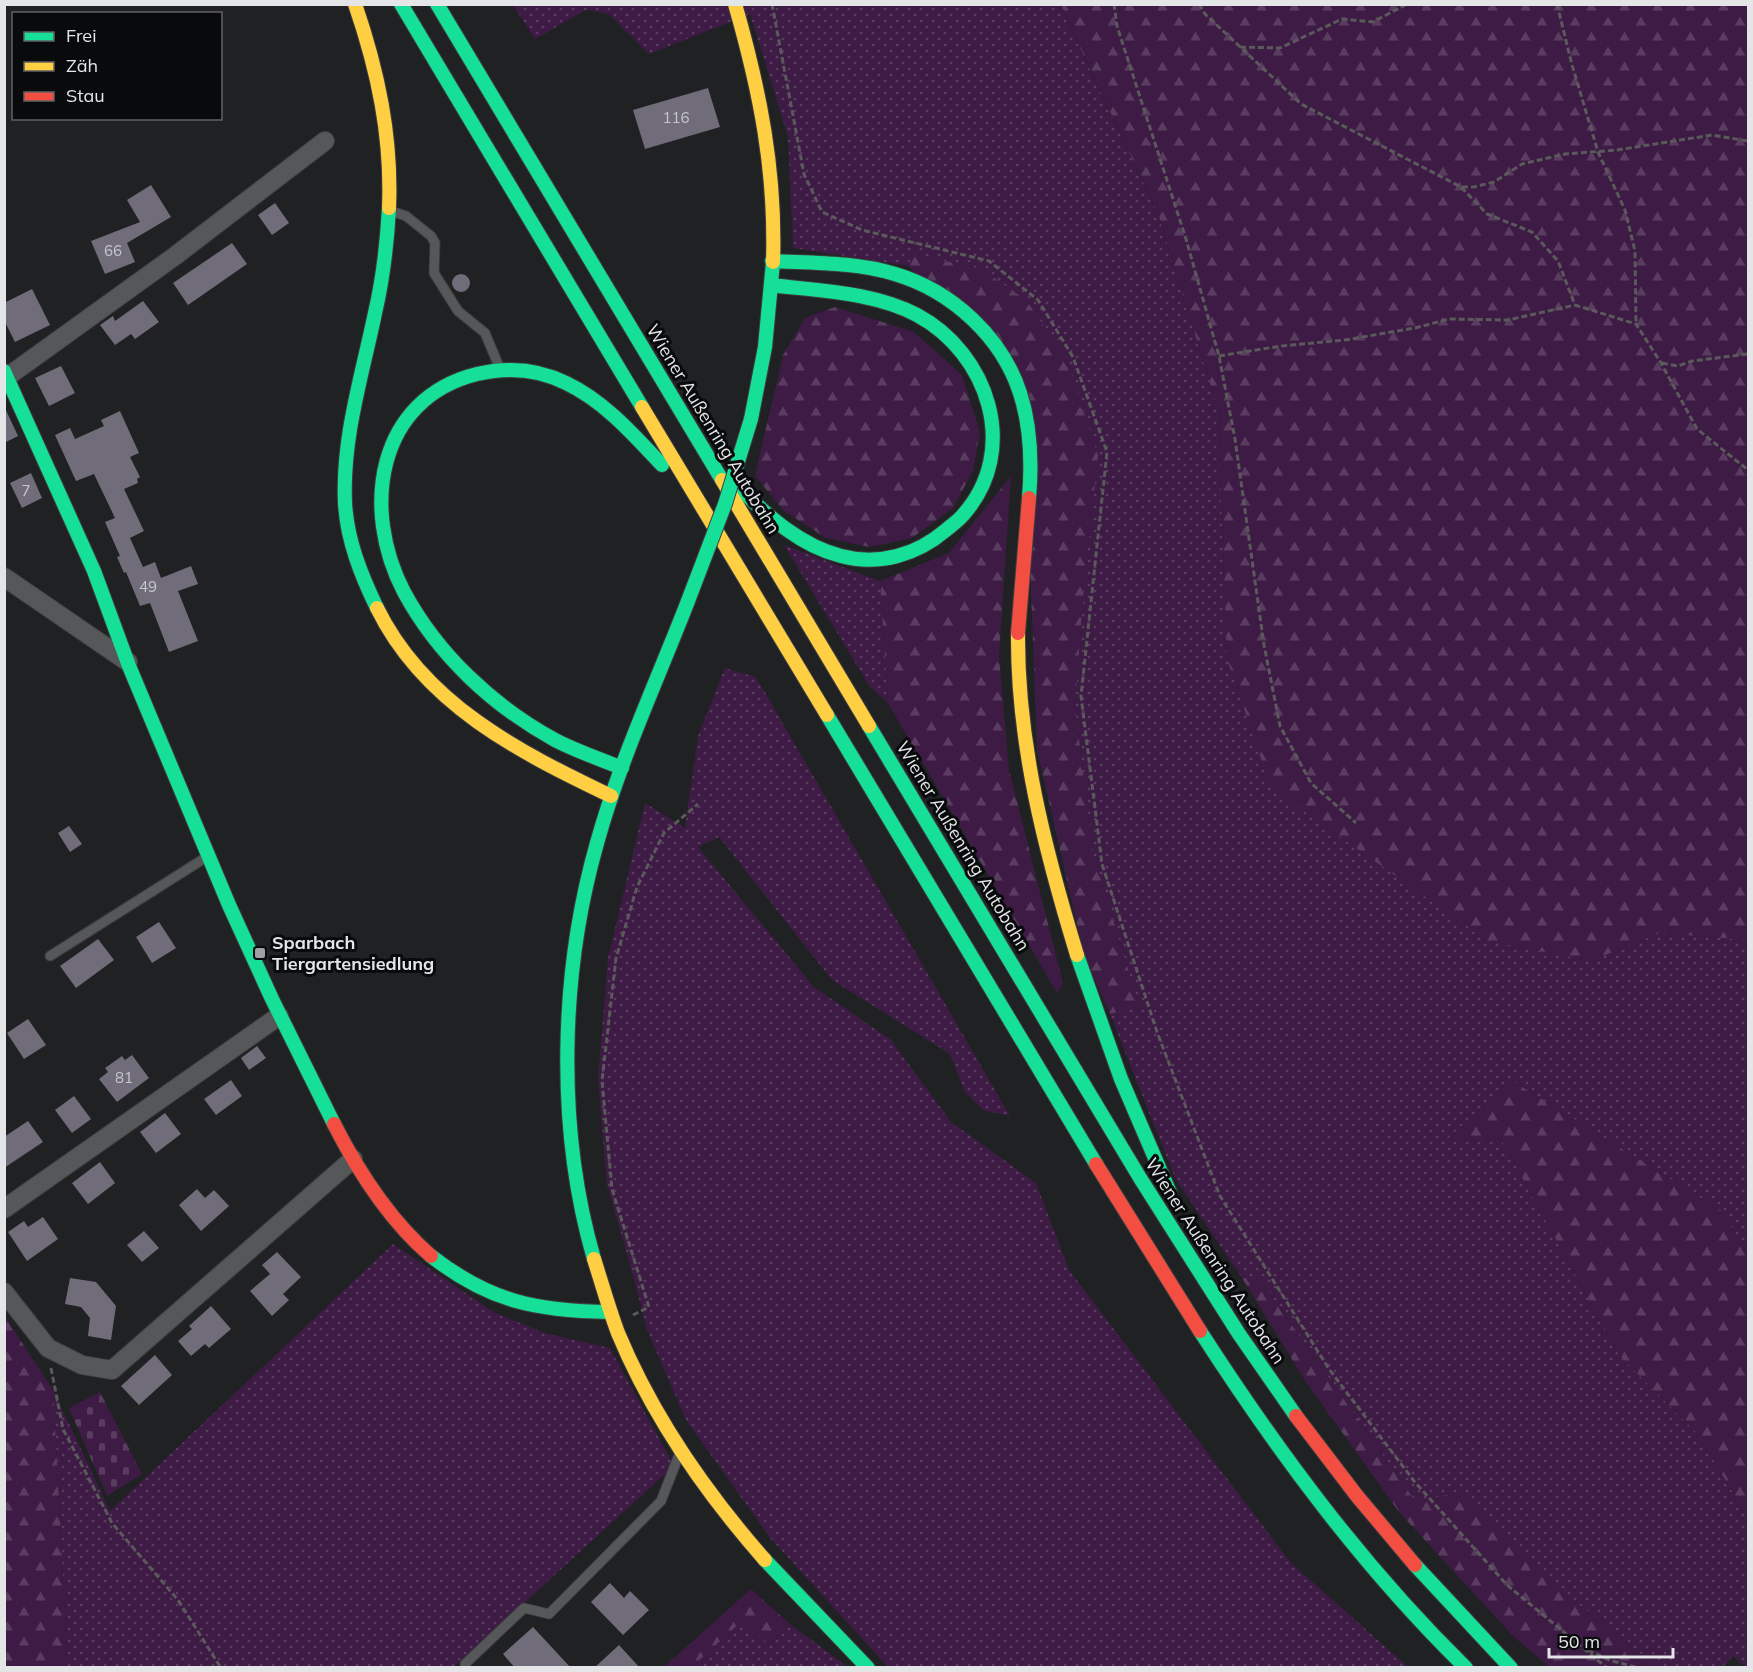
<svg xmlns="http://www.w3.org/2000/svg" width="1753" height="1672" viewBox="0 0 1753 1672" font-family="Mulish,sans-serif">
  <defs>
    <pattern id="grass-dots" width="8" height="8" patternUnits="userSpaceOnUse" patternTransform="scale(1.5)"><rect width="8" height="8" fill="#3d1b45"/><path d="M2 2h.1M6 6h.1" fill="none" stroke="#593c60" stroke-width="1.8" stroke-linecap="round"/></pattern>
    <pattern id="forest-firs" width="22" height="20" patternUnits="userSpaceOnUse" patternTransform="scale(1.5)"><rect width="22" height="20" fill="#3d1b45"/><path d="M5 1l3.5 6h-7zM16 11l3.5 6h-7z" fill="#593c60"/></pattern>
    <pattern id="cemetery-stones" width="16" height="16" patternUnits="userSpaceOnUse" patternTransform="scale(1.5)"><rect width="16" height="16" fill="#3d1b45"/><path d="M2 7V4a2 2 0 0 1 4 0v3zM10 15v-3a2 2 0 0 1 4 0v3z" fill="#593c60"/></pattern>
  </defs>
  <rect width="100%" height="100%" fill="#202123"/>
  <path fill="url(#grass-dots)" d="M513,5H1062L1064,15L1158,214L1218,410L1227,659L1590,961L1659,933L1748,940V1256L1722,1211L1511,1080L1445,1142L1501,1139L1619,1355L1698,1434L1748,1518V1667H1745L1733,1656L1723,1667H1657L1561,1590L1415,1501L1259,1278H1242L1175,1178L1110,1014L1139,1006L1093,853L1075,706L1083,597L1026,301L981,269L915,255L908,266L793,248L788,137L750,14L649,54L609,14L586,10L535,39Z
    M784,545L880,581L888,703L870,687Z
    M725,668L756,677L1010,1116L983,1110L965,1092L950,1054L832,980L719,837L698,847L814,987L891,1040L951,1122L1036,1183L1069,1270L1291,1563L1408,1667H888L771,1539L686,1420L647,1330L633,1275L607,1184L598,1079L608,958L645,803L685,828L698,736Z
    M393,1244L495,1313L548,1334L610,1348L674,1466L454,1667H68L53,1390L110,1511Z
    M742,1621L770,1645L791,1625L848,1667L695,1668L694,1665Z"/>
  <path fill="url(#forest-firs)" d="M1062,5H1748V940L1660,933L1590,961L1488,941L1271,788L1227,659L1218,410L1158,213L1064,14Z
    M914,254L981,269L1026,300L1066,357L1098,455L1083,597L1075,706L1093,853L1139,1006L1110,1014L1084,955L1037,750L1023,376L908,266Z
    M835,307L914,332L962,375L980,432L973,471L953,508L912,538L869,547L826,538L784,511L755,476L783,355L805,318Z
    M1011,476L999,656L1009,770L1063,983L1057,993L888,703L880,581L949,553Z
    M1511,1080L1722,1211L1748,1256V1518L1698,1434L1619,1355L1501,1139L1444,1142Z
    M1242,1278H1259L1415,1501L1463,1492L1561,1590L1657,1667H1549L1513,1636L1399,1512L1306,1382Z
    M4,1315L53,1390L68,1667H5Z
    M751,1589L791,1625L770,1645L742,1621L694,1665L695,1667H664Z"/>
  <path fill="url(#cemetery-stones)" d="M100,1392L142,1474L107,1496L69,1408Z"/>
  <path fill="#706c7a" d="M708,88L720,127L645,149L633,110Z
    M151,185L171,217L127,243L135,262L105,274L91,241L140,222L127,200Z
    M275,203L289,223L272,235L258,215Z
    M232,243L247,264L188,305L173,283Z
    M452 283a9 9 0 1 1 18 0a9 9 0 1 1-18 0Z
    M32,289L50,325L15,342L4,320V303Z
    M143,301L159,322L135,339L131,334L115,345L100,325L113,316L115,321Z
    M61,366L75,393L49,406L35,378Z
    M4,406L18,436L4,443Z
    M120,411L139,453L130,457L140,477L137,479L138,483L124,489L144,531L130,538L143,567L155,562L161,578L191,566L198,584L178,591L198,641L169,652L150,603L140,606L126,572L124,573L117,557L120,556L105,522L115,518L94,474L76,481L55,435L70,428L75,439L104,426L101,420Z
    M31,473L42,498L22,508L10,483Z
    M69,826L82,844L70,852L58,833Z
    M159,922L176,948L152,963L136,937Z
    M98,939L114,960L76,988L60,966Z
    M28,1019L46,1045L24,1059L7,1033Z
    M257,1046L266,1058L249,1070L241,1058Z
    M132,1055L149,1078L117,1102L99,1079L108,1072L105,1068L122,1056L125,1060Z
    M231,1080L242,1096L216,1115L204,1099Z
    M74,1096L91,1119L72,1133L55,1110Z
    M165,1113L181,1134L156,1153L140,1132Z
    M28,1121L43,1142L4,1168V1137Z
    M100,1162L115,1183L88,1204L72,1183Z
    M197,1189L205,1198L214,1190L229,1206L201,1231L179,1205Z
    M43,1217L58,1239L27,1261L8,1232L24,1221L28,1227Z
    M144,1231L159,1248L142,1262L127,1245Z
    M277,1252L301,1277L283,1294L289,1300L272,1316L250,1291L270,1274L262,1265Z
    M70,1278L96,1282L116,1306L111,1340L88,1336L90,1318L81,1307L65,1304Z
    M211,1306L231,1329L209,1348L205,1344L191,1356L178,1341L192,1329L189,1326Z
    M155,1355L172,1375L139,1405L121,1386Z
    M610,1583L624,1598L630,1591L649,1610L623,1635L591,1602Z
    M533,1627L571,1668H515L503,1654Z
    M619,1645L640,1668H594Z"/>
  <g fill="none" stroke-linecap="round" stroke-linejoin="round">
    <defs>
      <path id="lane" d="M394,212L406,216L431,236L435,243L434,273L458,311L485,333L498,364
        M50,956L205,858
        M465,1664L524,1608L549,1614L661,1501L679,1455"/>
      <path id="street" d="M7,377L175,256L325,141
        M4,577L128,662
        M4,1209L279,1016
        M4,1292L48,1348L82,1365L112,1370L353,1159"/>
      <path id="fast" d="M401,4L642,407
        M437,4L722,480
        M772,261C813,263 856,262 895,274C952,291 1002,337 1020,393C1031,427 1032,463 1029,498
        M4,371L94,571L129,666L229,905L272,999L334,1124
        M751,419L765,347L773,262
        M740,489C769,517 801,546 841,556C879,566 917,555 946,530C952,525 959,520 963,515C1021,450 988,353 917,315C873,292 819,291 771,285
        M377,608C361,575 347,540 345,503C342,438 362,376 375,313C383,279 387,244 389,208
        M827,715L1096,1164
        M869,726L1140,1178L1239,1334L1296,1416
        M622,768C600,759 576,751 555,740C493,706 438,655 404,592C361,510 376,399 477,374C507,367 538,369 566,383C604,401 633,434 662,465
        M1077,955L1121,1079L1170,1193
        M431,1256C490,1302 537,1311 610,1312
        M594,1259C556,1128 560,973 597,843C620,760 657,681 688,601
        M1200,1331C1278,1452 1363,1567 1466,1668
        M765,1560L868,1668
        M1415,1565L1511,1668"/>
      <path id="slow" d="M355,4C378,71 392,137 389,208
        M735,4C760,91 776,171 773,262
        M642,407L827,715
        M722,480L869,726
        M377,608C424,704 519,752 611,796
        M1018,633C1017,743 1045,850 1077,955
        M594,1259C602,1284 609,1309 618,1333C653,1417 706,1493 765,1560"/>
      <path id="jam" d="M1018,633L1029,498
        M334,1124C359,1173 389,1220 431,1256
        M1096,1164L1200,1331
        M1296,1416L1357,1496L1415,1565"/>
    </defs>
    <use href="#lane" stroke="#3e3e40" stroke-width="11"/>
    <use href="#street" stroke="#3e3e40" stroke-width="20"/>
    <use href="#fast" stroke="#3e3e40" stroke-width="16"/>
    <use href="#slow" stroke="#3e3e40" stroke-width="16"/>
    <use href="#jam" stroke="#3e3e40" stroke-width="16"/>
    <path stroke="#5a5a5b" stroke-width="3" stroke-dasharray="6 3" stroke-linecap="butt" d="M772,4L804,174L822,212L862,230L989,261L1038,300L1073,357L1107,452L1081,696L1102,864L1157,1032L1220,1196L1329,1369L1414,1481L1507,1585L1607,1668
      M1114,4L1117,26L1186,239L1219,356L1235,439L1264,645L1280,726L1311,783L1356,823
      M1199,4L1205,14L1301,104L1461,187L1487,214L1532,232L1558,261L1575,305L1636,324L1661,363L1697,429L1748,470
      M1557,4L1572,65L1598,152L1625,210L1635,251L1636,324
      M1240,47L1280,48L1342,19L1373,22L1407,4
      M1462,187H1474L1494,182L1522,164L1565,154L1617,150L1712,135L1748,141
      M1219,356L1281,346L1345,340L1415,328L1449,319L1508,320L1575,305
      M1662,363L1678,366L1692,361L1748,354
      M633,1315L649,1307L612,1189L602,1081L616,958L637,887L664,833L698,804
      M51,1368L63,1429L112,1523L178,1600L221,1668
      M1588,1650L1609,1660L1639,1668"/>
    <use href="#lane" stroke="#565758" stroke-width="9"/>
    <use href="#street" stroke="#565758" stroke-width="18"/>
    <use href="#fast" stroke="#16e098" stroke-width="14"/>
    <use href="#slow" stroke="#ffcf43" stroke-width="14"/>
    <use href="#jam" stroke="#f24e42" stroke-width="14"/>
    <defs>
      <path id="fast-bridge" d="M688,601L725,504L751,419"/>
    </defs>
    <use href="#fast-bridge" stroke="#3e3e40" stroke-width="16" stroke-linecap="butt"/>
    <use href="#fast-bridge" stroke="#16e098" stroke-width="14"/>
  </g>
  <rect fill="#9fa0a2" stroke="#090a0b" stroke-width="2" x="254" y="947" width="12" height="12" rx="3"/>
  <g text-anchor="middle" stroke-width="6" stroke-linejoin="round" paint-order="stroke">
    <g font-size="15" fill="#c7c7cc">
      <text x="676" y="123">116</text>
      <text x="113" y="256">66</text>
      <text x="26" y="496">7</text>
      <text x="148" y="592">49</text>
      <text x="124" y="1083">81</text>
    </g>
    <g font-size="18" fill="#e4e5e7" stroke="#090a0b">
      <text transform="translate(713 429) rotate(59)" y="6">Wiener Außenring Autobahn</text>
      <text transform="translate(963 846) rotate(59)" y="6">Wiener Außenring Autobahn</text>
      <text transform="translate(1215 1261) rotate(57)" y="6">Wiener Außenring Autobahn</text>
    </g>
    <g font-size="18" font-weight="bold" fill="#e4e5e7" stroke="#090a0b" text-anchor="start">
      <text x="272" y="949">Sparbach<tspan x="272" dy="21">Tiergartensiedlung</tspan></text>
    </g>
  </g>
  <rect width="1753" height="1672" fill="none" stroke="#e4e5e7" stroke-width="12"/>
  <rect x="12" y="12" width="210" height="108" fill="#090a0b" stroke="#616263" stroke-width="1.5"/>
  <rect x="24" y="32" width="30" height="9" fill="#16e098" stroke="#616263" stroke-width="1.5"/>
  <text x="66" y="42" font-size="18" fill="#e4e5e7">Frei</text>
  <rect x="24" y="62" width="30" height="9" fill="#ffcf43" stroke="#616263" stroke-width="1.5"/>
  <text x="66" y="72" font-size="18" fill="#e4e5e7">Zäh</text>
  <rect x="24" y="92" width="30" height="9" fill="#f24e42" stroke="#616263" stroke-width="1.5"/>
  <text x="66" y="102" font-size="18" fill="#e4e5e7">Stau</text>
  <path d="M1549 1648v9h124v-9" fill="none" stroke="#e4e5e7" stroke-width="3"/>
  <text x="1558" y="1648" font-size="18" fill="#e4e5e7" stroke="#090a0b" stroke-width="4.5" paint-order="stroke">50 m</text>
</svg>
